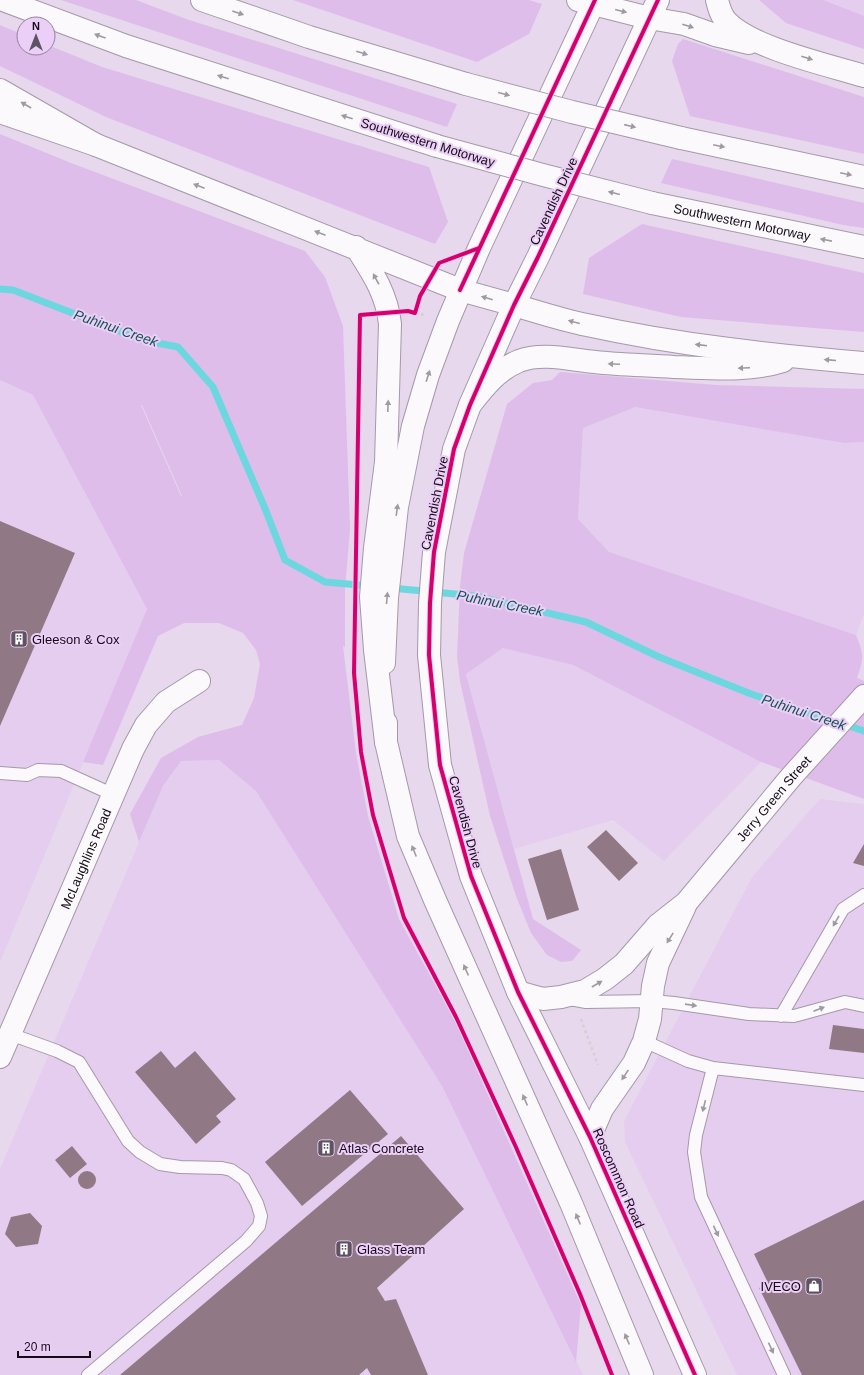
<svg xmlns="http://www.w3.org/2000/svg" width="864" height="1375" viewBox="0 0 864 1375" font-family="Helvetica,sans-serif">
  <rect width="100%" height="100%" fill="#e7d8ed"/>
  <path fill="#e5cdef" d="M823,0H864V16L824,2Z
    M0,380L33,395L147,609L0,962Z
    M634,407L844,443L864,442V614L856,635L609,552L578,519L583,428Z
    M503,648L573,665L761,762L664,861L613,820L514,849L466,673Z
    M219,760L256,791L442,1086L583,1375H0V1169L163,786L181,761Z
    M820,799L864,804V1375H737L625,1142L624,1121L752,877Z"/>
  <path fill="#debdea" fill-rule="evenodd" d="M61,0H136L189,20L457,104L447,127Z
    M293,0H529L542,4L529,34L477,62Z
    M759,0H823L864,16V49L786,23Z
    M0,25L24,35V48H48V45L102,67L429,167L448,222L435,244L106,117L0,66Z
    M683,39L864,97V154L690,116L672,61L678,44Z
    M0,134L71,163L305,251L325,277L343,326L350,529L345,589V647L343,646L356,753L368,816L399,919L456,1023L581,1305L576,1362L442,1086L256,791L219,760L181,761L163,786L139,842L130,814L161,758L198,737L242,725L254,698L260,664L256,650L243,633L219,623H184L158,636L103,765L83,762L147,609L33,395L0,380ZM141,405H142L182,496H181Z
    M672,159L864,203V228L843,225L661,183Z
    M642,224L864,273V332L681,317L583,294L589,258Z
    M560,372L716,385L864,389V442L844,443L635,407L583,428L578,519L609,552L856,635C864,655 864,658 857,678L864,681V799L761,762L573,665L503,648L466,674L533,919L581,950L572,961L561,962L547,955L531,933L516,896L490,816L460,681L457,657L460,586L464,553L507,404L533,383L552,380Z"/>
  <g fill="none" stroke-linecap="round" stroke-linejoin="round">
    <path stroke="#6cd7df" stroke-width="7" d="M0,289L13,290L142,340L178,347L213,387L266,511L285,560L325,582L370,586
      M391,588L476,596L586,622L659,657L751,694L864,731"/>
  </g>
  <path fill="#917885" d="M0,521L75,553L0,726Z
    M606,830L638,863L619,881L587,847Z
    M864,844V866L853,863Z
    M561,849L579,910L547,920L528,859Z
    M833,1025L864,1029V1053L829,1049Z
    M161,1051L175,1068L195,1051L236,1099L216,1116L221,1122L196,1144L135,1072Z
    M350,1090L388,1134L302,1206L265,1162Z
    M401,1136L464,1209L377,1288L385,1301L396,1299L428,1375H371L367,1368L359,1375H120Z
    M72,1146L87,1164L70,1178L55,1160Z
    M78 1180a9 9 0 1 1 18 0a9 9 0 1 1-18 0Z
    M864,1200V1375H802L759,1288L768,1283L754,1254Z
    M30,1213L42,1226L38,1244L16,1247L5,1234L11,1217Z"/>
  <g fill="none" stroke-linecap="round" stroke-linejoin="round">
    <defs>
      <path id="service" d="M0,773L27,775L38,770L61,771L114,795
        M570,999L586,1002L652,1001L674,1003L749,1014L794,1016L845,1002L864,1006
        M781,1016L843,909L864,895
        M10,1034L57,1051L79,1062L128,1141L140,1152L160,1164L180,1167L222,1168L231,1170L244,1179L257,1203L261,1216L259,1226L246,1241L88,1375
        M644,1041L688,1061L713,1068L864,1085
        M713,1068L696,1135L694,1152L701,1197L784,1375"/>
      <g id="minor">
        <path id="s1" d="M518,992L543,999L561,997L585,991L605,979L624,964L658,925L686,903L791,777L864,696"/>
        <path id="s2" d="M0,1057L133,749L146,725L166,702L199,681"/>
        <path d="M590,1137L602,1109L634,1063L644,1041L650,1019L653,986L658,963L685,906"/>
      </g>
      <path id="primary" d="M658,0L538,257L514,305L470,405L454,449L434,552L430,603L429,655L440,765L471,876L518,992L590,1137L695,1375
        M384,663L387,598L397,507L413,426L428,375L448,321L479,248L595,0
        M386,723V742L408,836L435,900L571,1203L642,1375"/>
      <path id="trunk" d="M578,0L649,18
        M0,112L96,145L460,290L514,305
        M356,247C372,272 387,294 390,324L386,462L375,548L371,597L375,650L386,742"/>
      <g id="motorway">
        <path d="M3,0L126,46L437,146"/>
        <path d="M202,0L309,37L466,84"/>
        <path d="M717,0C719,8 721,16 727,22C752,48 828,65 864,76"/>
        <path d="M649,18L684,24L715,35L749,43"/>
        <path d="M0,90L96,145"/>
        <path d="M681,138L864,177"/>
        <path id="s3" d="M652,203L864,247"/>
        <path d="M514,305C538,312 562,320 587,325C678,345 771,355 864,363"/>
        <path d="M470,405C484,387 497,370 519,361C543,352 571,360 595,362C621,365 648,365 674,367C711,368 748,372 783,361"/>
      </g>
    </defs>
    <use href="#service" stroke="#a499a9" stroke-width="14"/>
    <use href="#minor" stroke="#a499a9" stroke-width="24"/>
    <use href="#primary" stroke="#a499a9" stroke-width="24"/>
    <use href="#trunk" stroke="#a499a9" stroke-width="24"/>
    <use href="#motorway" stroke="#a499a9" stroke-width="24"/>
    <path stroke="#d4d0d6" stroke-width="2.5" stroke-dasharray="3 3" stroke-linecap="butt" d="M415,313L425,315
      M581,1019L598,1065"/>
    <use href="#service" stroke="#fbf9fc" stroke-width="12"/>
    <use href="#minor" stroke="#fbf9fc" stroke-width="22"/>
    <use href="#primary" stroke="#fbf9fc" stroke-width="22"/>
    <use href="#trunk" stroke="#fbf9fc" stroke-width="22"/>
    <use href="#motorway" stroke="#fbf9fc" stroke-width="22"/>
    <defs>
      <path id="motorway-bridge" d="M466,84L572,112L681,138
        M437,146L543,175L652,203"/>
    </defs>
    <use href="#motorway-bridge" stroke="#a499a9" stroke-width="24" stroke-linecap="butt"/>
    <use href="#motorway-bridge" stroke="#fbf9fc" stroke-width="22"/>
    <defs>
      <path id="cycleway" d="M658,0L538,257L514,305L470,405L454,449L434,552L430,603L429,655L440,765L471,876L518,992L590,1137L695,1375
        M479,248L439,263L420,296L415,313L408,311L360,315L354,673L361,752L373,815L404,918L456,1017L515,1145L580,1294L612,1375
        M460,290L595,0"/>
    </defs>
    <use href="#cycleway" stroke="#ebcff6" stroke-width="6"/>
    <use href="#cycleway" stroke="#d6006c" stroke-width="4"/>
  </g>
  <defs><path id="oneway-solid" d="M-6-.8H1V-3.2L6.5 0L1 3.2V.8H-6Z"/></defs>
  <g fill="#9f9aa1">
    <use href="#oneway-solid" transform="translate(621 11) rotate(14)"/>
    <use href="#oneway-solid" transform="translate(238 13) rotate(19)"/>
    <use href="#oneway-solid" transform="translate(688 26) rotate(18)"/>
    <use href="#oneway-solid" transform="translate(100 36) rotate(-160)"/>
    <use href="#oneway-solid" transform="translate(362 53) rotate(17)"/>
    <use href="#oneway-solid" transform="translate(807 58) rotate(18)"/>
    <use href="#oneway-solid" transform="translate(223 77) rotate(-162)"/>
    <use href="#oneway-solid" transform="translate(504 94) rotate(15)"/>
    <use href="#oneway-solid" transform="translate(26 105) rotate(-150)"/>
    <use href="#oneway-solid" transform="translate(347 117) rotate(-162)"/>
    <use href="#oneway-solid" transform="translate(630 126) rotate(13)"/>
    <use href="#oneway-solid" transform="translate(719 146) rotate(12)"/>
    <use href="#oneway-solid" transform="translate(846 174) rotate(12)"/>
    <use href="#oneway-solid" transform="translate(199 186) rotate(-159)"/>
    <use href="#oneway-solid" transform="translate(614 193) rotate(-166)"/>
    <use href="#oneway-solid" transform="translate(320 233) rotate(-159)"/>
    <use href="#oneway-solid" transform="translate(826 240) rotate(-169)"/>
    <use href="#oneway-solid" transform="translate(376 279) rotate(-119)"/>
    <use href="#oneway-solid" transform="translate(487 298) rotate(-164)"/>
    <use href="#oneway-solid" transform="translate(574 322) rotate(-165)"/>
    <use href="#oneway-solid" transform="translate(701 345) rotate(-173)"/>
    <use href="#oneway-solid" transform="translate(830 360) rotate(-175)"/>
    <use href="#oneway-solid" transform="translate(614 364) rotate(-177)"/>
    <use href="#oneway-solid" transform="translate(744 368) rotate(178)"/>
    <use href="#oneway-solid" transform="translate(428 376) rotate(-72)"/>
    <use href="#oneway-solid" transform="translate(388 406) rotate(-88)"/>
    <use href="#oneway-solid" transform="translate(397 510) rotate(-82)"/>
    <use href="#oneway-solid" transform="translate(387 598) rotate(-85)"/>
    <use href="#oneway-solid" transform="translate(414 851) rotate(-112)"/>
    <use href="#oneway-solid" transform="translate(836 921) rotate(120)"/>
    <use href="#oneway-solid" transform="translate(670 938) rotate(122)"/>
    <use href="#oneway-solid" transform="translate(466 970) rotate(-114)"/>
    <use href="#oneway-solid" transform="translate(597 984) rotate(-30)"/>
    <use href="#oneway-solid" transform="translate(691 1005) rotate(8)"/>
    <use href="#oneway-solid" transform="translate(819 1009) rotate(-21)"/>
    <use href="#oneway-solid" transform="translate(625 1075) rotate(124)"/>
    <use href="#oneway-solid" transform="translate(525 1100) rotate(-114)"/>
    <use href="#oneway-solid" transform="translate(704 1106) rotate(104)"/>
    <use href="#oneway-solid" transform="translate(578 1219) rotate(-113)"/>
    <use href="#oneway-solid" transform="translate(716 1231) rotate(65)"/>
    <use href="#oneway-solid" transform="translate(627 1339) rotate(-113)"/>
    <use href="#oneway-solid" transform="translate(771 1348) rotate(65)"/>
  </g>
  <defs>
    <symbol id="building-square" viewBox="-11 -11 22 22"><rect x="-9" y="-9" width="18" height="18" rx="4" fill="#5e5363" stroke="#ebcff6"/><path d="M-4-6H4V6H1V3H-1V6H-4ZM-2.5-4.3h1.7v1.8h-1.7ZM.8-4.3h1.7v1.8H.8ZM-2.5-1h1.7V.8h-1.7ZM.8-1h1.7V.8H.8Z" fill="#fff"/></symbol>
    <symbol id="shop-square" viewBox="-11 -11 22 22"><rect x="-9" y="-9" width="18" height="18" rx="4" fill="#5e5363" stroke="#ebcff6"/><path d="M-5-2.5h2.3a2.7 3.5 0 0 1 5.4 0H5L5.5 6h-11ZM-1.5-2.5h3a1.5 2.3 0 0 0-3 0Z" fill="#fff"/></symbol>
  </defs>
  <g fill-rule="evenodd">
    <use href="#building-square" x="9" y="629" width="20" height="20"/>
    <use href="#building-square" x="316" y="1138" width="20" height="20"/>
    <use href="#building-square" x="334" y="1239" width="20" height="20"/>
    <use href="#shop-square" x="804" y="1276" width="20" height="20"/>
  </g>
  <g text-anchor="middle" stroke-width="4" stroke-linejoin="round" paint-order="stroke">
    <g font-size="13" fill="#150b18" stroke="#ebcff6">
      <text transform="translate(428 142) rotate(17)" y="5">Southwestern Motorway</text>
      <text transform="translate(553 201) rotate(-65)" y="5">Cavendish Drive</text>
      <text dy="5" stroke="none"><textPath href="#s3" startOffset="92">Southwestern Motorway</textPath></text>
      <text transform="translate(434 503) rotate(-79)" y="5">Cavendish Drive</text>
      <text dy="5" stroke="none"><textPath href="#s1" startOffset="340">Jerry Green Street</textPath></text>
      <text transform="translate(466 822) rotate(75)" y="5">Cavendish Drive</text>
      <text dy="5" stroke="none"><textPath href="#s2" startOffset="216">McLaughlins Road</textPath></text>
      <text transform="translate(619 1178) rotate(66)" y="5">Roscommon Road</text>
    </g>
    <g font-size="13" fill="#150b18" stroke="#ebcff6" text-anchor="start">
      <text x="32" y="644">Gleeson &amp; Cox</text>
      <text x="339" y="1153">Atlas Concrete</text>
      <text x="357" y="1254">Glass Team</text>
      <text x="801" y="1291" text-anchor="end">IVECO</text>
    </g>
    <g font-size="14" font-style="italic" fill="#125354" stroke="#ebcff6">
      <text transform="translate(116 328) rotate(19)" y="5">Puhinui Creek</text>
      <text transform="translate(500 603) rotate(11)" y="5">Puhinui Creek</text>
      <text transform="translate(804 712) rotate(18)" y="5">Puhinui Creek</text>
    </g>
  </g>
  <g transform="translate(36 36)"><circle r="19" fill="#ebcff6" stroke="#95819d"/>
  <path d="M0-3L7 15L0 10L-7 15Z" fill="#5e5363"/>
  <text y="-6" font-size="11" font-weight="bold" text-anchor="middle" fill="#150b18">N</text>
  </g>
  <path d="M18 1351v6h72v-6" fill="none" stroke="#150b18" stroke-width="2"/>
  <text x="24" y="1351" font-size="12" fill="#150b18" stroke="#ebcff6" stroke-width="3" paint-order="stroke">20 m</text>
</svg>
